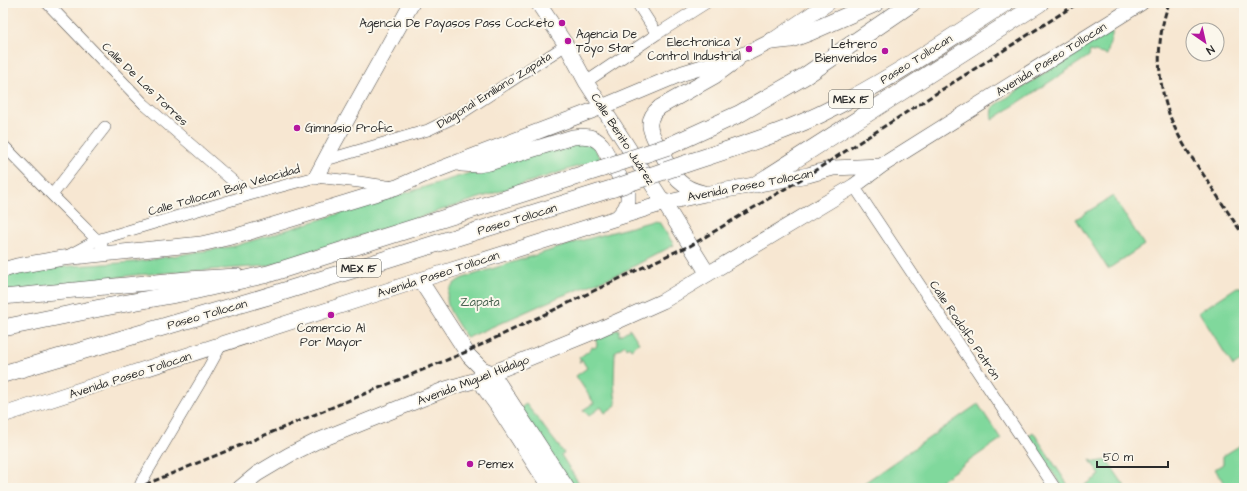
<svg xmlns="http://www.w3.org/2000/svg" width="1247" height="491" viewBox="0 0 1247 491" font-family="'Architects Daughter',sans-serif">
  <rect width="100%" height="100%" fill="#fbf7ec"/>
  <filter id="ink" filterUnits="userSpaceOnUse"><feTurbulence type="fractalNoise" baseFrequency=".025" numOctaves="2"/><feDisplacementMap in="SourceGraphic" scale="8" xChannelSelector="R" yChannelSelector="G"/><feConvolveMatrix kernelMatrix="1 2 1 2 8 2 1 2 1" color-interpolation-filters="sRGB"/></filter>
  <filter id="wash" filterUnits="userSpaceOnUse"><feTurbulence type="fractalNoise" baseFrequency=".012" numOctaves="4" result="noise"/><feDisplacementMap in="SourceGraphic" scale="16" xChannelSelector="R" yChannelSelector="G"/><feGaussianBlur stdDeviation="0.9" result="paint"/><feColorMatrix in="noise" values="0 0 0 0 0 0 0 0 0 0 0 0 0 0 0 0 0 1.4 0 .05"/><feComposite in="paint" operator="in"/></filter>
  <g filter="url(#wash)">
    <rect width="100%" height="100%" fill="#f7e7d2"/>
    <path fill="#80d89c" stroke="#568264" d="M1114,27L1107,55L1090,51L1089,56L992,120L993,107Z
      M576,140L593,146L601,159L267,266L135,275L3,292V277L27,269L135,262L235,246Z
      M1113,196L1144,245L1108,269L1076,219Z
      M653,221L659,222L674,245L619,274L559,297L467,338C455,319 431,293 463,278L580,241Z
      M1237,287H1240L1244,290V359L1233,366L1199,312Z
      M619,329V336L630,329L639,343L631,349L629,346L627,348L625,345L615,352L614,383L616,405L605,413L601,407L589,416L585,411L584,412L583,410L594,403L576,376L587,368L582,360L579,362L581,361L579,358L591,349L592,347L594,348L597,346L596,339Z
      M526,404L564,453L561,455L582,488H568L519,409Z
      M978,404L1001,439L930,488H857Z
      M1033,432L1070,488H1063L1028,436Z
      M1244,443V488H1227L1215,469L1223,464V456Z
      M1090,460L1096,462L1107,460L1126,488H1081L1100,475Z"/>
  </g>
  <g filter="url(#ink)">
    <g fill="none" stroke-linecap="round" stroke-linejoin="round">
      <defs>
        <path id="minor" d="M47,3L144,104L249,195
          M637,3L657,34
          M586,82L657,34L706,3
          M3,145L52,195L102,245
          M326,160L428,130L459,115L566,45
          M854,186L1055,488
          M52,195L105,127
          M69,255L97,240L249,195L316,177L359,182L393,187
          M139,488L143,479L204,376L221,345"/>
        <path id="major" d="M538,3L566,45L586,82L664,203L708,274
          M461,164L478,165L489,163L573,137C585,135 594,136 602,145L628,192V201L626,206L624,210L618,217
          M316,177L334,143L412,3
          M704,193C694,191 686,188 679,181C673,176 650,134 650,126C649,118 654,112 660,107L715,76L737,60
          M3,270L17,266L63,258L201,244L240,235L397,187L424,175L602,107L683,73L748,53L772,41L828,3
          M420,280L469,356L482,369L492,373L567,488
          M3,297L187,279L237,276
          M482,370L480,379L485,389L496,404L550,488
          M3,415L420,280L664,203L705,194L808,175L833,168L881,166
          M240,488L257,474L289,455L315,442L446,389L480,379L492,373L598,330L663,301L854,186L881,166L1141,3"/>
        <path id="highway" d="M772,41L791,39L810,32L876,3
          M669,146L739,114L805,76L912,3
          M682,165C733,148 785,133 833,108C893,78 948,39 1005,3
          M757,184L1040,3
          M3,328L100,308L193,291L268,274L603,168
          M3,374L272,295L614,188"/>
      </defs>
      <use href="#minor" stroke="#4a4744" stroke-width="12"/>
      <use href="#major" stroke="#4a4744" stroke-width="16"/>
      <use href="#highway" stroke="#4a4744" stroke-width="18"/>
      <use href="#minor" stroke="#fff" stroke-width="11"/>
      <use href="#major" stroke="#fff" stroke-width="15"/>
      <use href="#highway" stroke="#fff" stroke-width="17"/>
      <path stroke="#2b2b2b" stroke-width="3" stroke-dasharray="6 3" stroke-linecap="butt" d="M1169,3C1153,47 1157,95 1179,136C1187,151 1196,164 1205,177C1218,197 1231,217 1244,236
        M137,488L466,352L677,251L690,246L808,175L1078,3"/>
      <defs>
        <path id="highway-bridge" d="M603,168L669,146
          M614,188L682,165"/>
      </defs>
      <use href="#highway-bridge" stroke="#4a4744" stroke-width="18" stroke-linecap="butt"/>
      <use href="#highway-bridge" stroke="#fff" stroke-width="17"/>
    </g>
  </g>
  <g fill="#b5179e" stroke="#fbf7ec" stroke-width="1.5">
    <circle cx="562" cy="23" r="4"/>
    <circle cx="568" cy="41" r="4"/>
    <circle cx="749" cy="49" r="4"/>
    <circle cx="885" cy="51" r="4"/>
    <circle cx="297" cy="128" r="4"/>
    <circle cx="331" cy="315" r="4"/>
    <circle cx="470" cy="464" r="4"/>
  </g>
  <g text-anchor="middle" stroke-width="4" stroke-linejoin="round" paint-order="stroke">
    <g fill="#fbf7ec" stroke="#696865" stroke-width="1">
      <rect x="829" y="90" width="44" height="18" rx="3"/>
      <rect x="337" y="259" width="44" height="18" rx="3"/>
    </g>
    <g font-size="11" font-weight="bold" fill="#2b2b2b">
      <text x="851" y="103">MEX 15</text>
      <text x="359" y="272">MEX 15</text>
    </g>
    <g font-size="12" fill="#2b2b2b" stroke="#fbf7ec" text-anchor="end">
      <text x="554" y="27">Agencia De Payasos Pass Cocketo</text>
      <text x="576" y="38" text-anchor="start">Agencia De<tspan x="576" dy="14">Toyo Star</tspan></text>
      <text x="741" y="46">Electronica Y<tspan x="741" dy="14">Control Industrial</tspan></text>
      <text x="877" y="48">Letrero<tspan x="877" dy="14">Bienvenidos</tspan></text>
      <text x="305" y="132" text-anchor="start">Gimnasio Profic</text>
      <text x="331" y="332" text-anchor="middle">Comercio Al<tspan x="331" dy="14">Por Mayor</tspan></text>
      <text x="478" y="468" text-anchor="start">Pemex</text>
    </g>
    <g font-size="12" fill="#2b2b2b" stroke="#fbf7ec">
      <text transform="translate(916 59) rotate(-32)" y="4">Paseo Tollocan</text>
      <text transform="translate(1051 59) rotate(-32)" y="4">Avenida Paseo Tollocan</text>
      <text transform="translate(145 84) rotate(44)" y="4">Calle De Las Torres</text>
      <text transform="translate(494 90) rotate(-32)" y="4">Diagonal Emiliano Zapata</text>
      <text transform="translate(623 139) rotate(57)" y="4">Calle Benito Juárez</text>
      <text transform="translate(750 185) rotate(-11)" y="4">Avenida Paseo Tollocan</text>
      <text transform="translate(224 190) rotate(-16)" y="4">Calle Tollocan Baja Velocidad</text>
      <text transform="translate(517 219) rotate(-17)" y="4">Paseo Tollocan</text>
      <text transform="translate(438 274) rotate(-18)" y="4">Avenida Paseo Tollocan</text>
      <text transform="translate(207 314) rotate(-16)" y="4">Paseo Tollocan</text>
      <text transform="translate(965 330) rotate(56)" y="4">Calle Rodolfo Patrón</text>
      <text transform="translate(130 375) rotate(-18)" y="4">Avenida Paseo Tollocan</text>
      <text transform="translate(473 380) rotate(-21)" y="4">Avenida Miguel Hidalgo</text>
    </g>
    <g font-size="12" fill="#445f4d" stroke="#fbf7ec">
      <text x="480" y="306">Zapata</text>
    </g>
  </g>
  <rect width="1247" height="491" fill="none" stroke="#fbf7ec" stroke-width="16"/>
  <g transform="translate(1205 42) rotate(146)"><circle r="19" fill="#fbf7ec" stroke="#a8a59f"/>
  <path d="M0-3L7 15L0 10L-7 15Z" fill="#b5179e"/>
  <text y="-6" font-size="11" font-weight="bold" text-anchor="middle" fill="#2b2b2b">N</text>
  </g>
  <path d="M1097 461v6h71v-6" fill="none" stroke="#2b2b2b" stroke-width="2"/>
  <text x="1103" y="461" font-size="12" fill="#2b2b2b" stroke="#fbf7ec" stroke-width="3" paint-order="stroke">50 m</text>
</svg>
